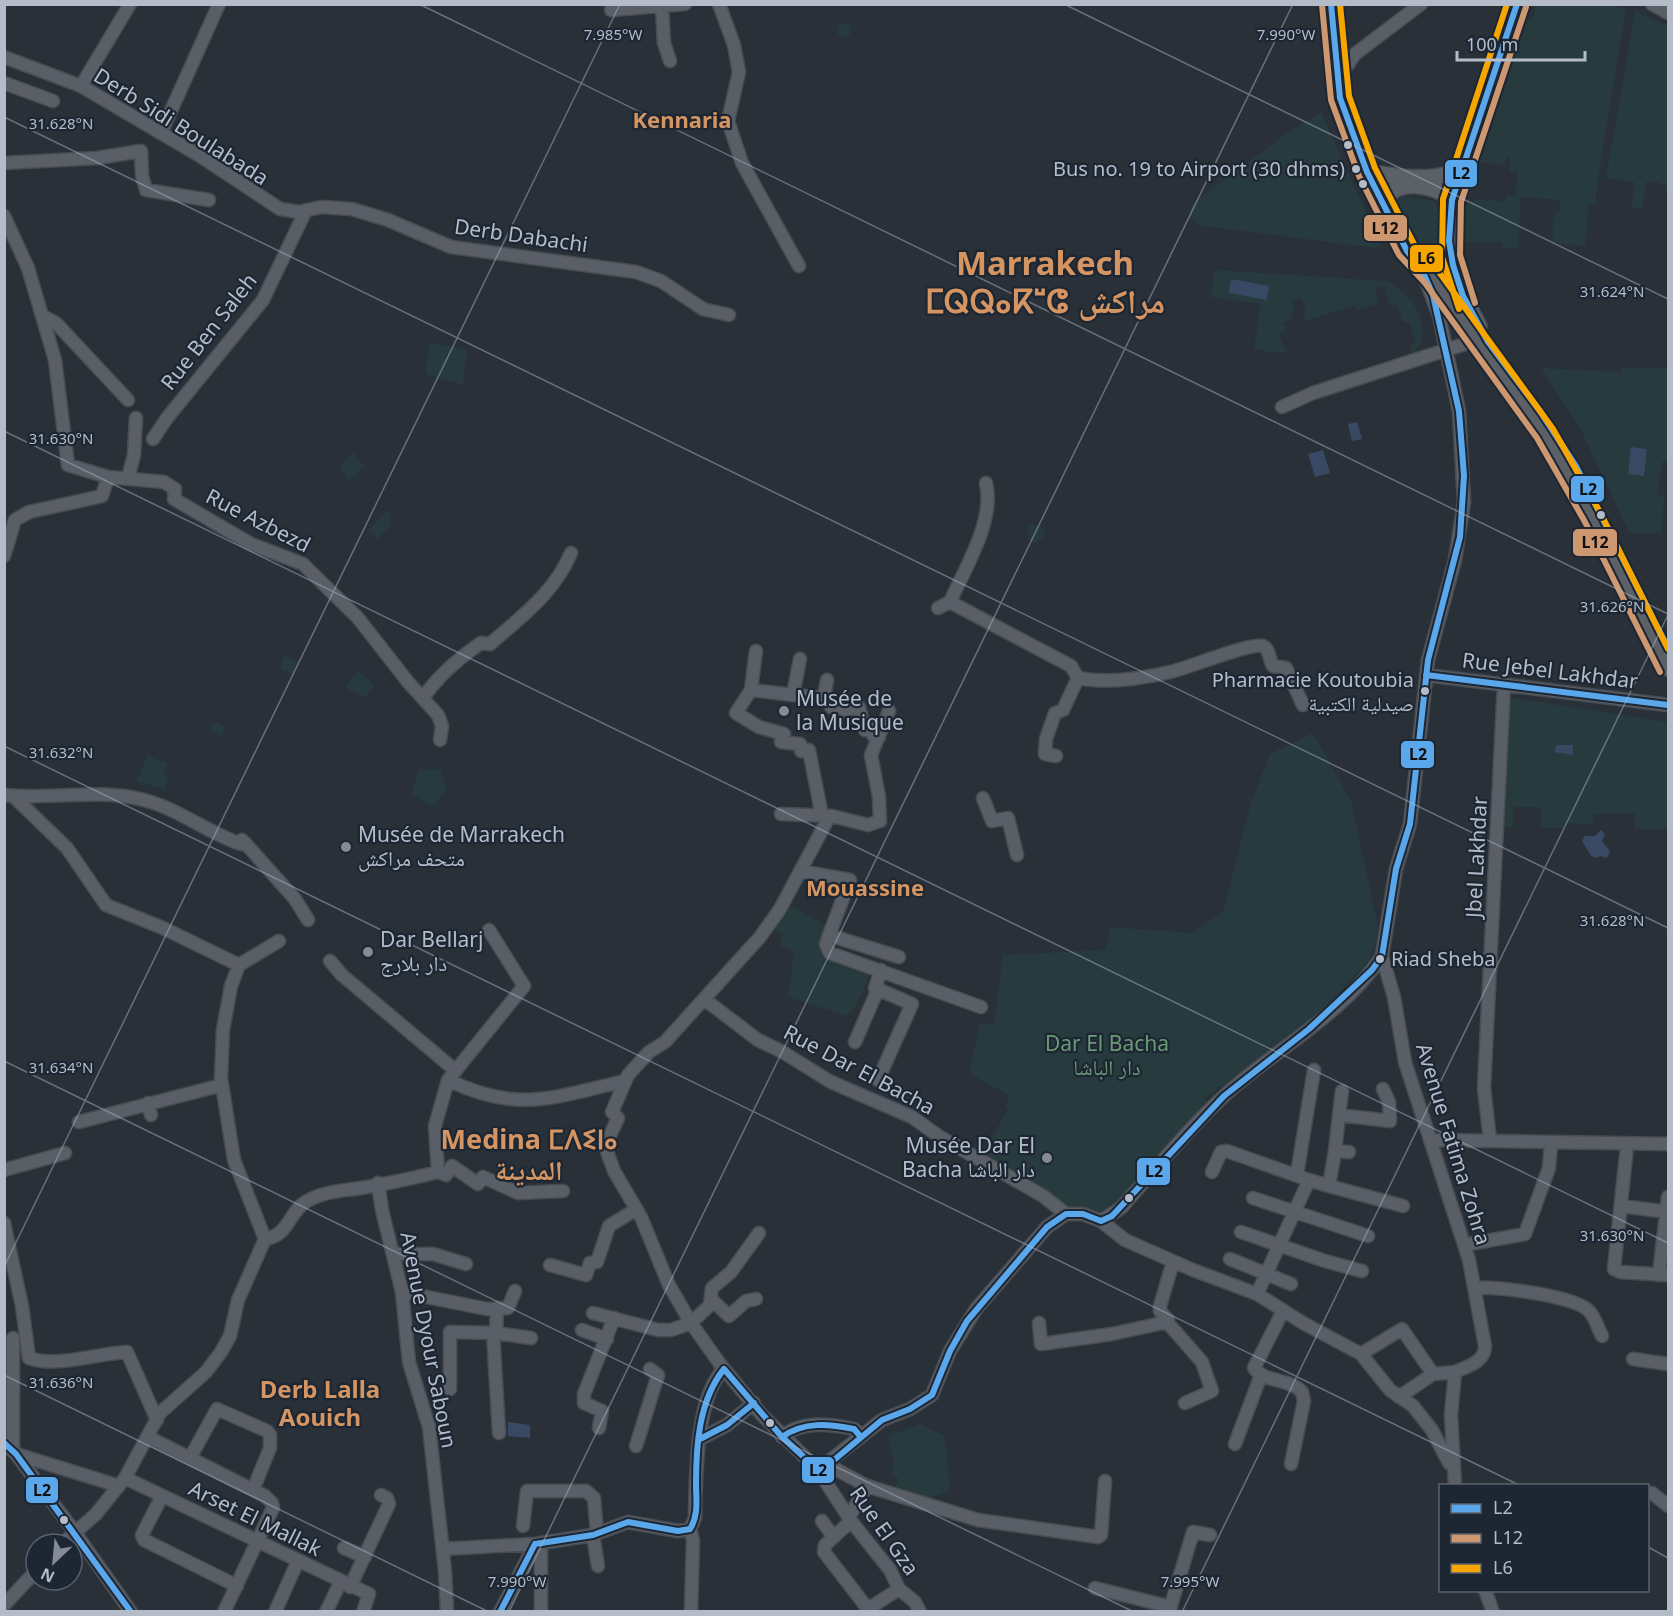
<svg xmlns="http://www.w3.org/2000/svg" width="1673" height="1616" viewBox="0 0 1673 1616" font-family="'Noto Sans','Noto Naskh Arabic','Noto Sans Tifinagh',sans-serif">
  <rect width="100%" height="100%" fill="#2a3038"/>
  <path fill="#273a3e" d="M1605,4L1626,9L1596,193V204H1589L1585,246L1552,243L1554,213H1560V200L1521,197L1518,248H1502V242H1463L1465,210L1468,203L1481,199L1505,202L1506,195L1515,196L1518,173L1509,172L1510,158H1506L1505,165L1479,162L1527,21L1533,19L1536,5Z
    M1635,11L1668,26V187L1658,182H1646L1643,209L1632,208L1634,182L1606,178Z
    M837 30a7 7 0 1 1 14 0a7 7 0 1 1-14 0Z
    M1321,112L1381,245L1376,248L1203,226L1192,220L1189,213L1193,203L1288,132Z
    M1405,196L1434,201L1441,207L1443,253L1420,251L1396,211L1399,199Z
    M1214,270L1386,281C1412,292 1437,329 1413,353L1410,345L1416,343L1409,322L1403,323L1397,304L1390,306L1384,286L1375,289L1379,303L1357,310L1355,305L1306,321L1302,311L1306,309L1301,298L1291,301L1295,312L1291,313L1293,319L1283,323L1286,331L1279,334L1286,352L1274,353L1254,348L1261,304L1211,297Z
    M429,343L467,349L463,385L426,374Z
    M1541,368L1621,372L1622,368H1668V462H1662L1657,494L1664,496L1661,533L1630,534L1579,426Z
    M353,453L365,466L353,478L348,479L339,468Z
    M387,511L391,514L389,519L393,523L378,539L368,530Z
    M1030,524L1045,528L1042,539L1037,540L1039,545L1029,540L1027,535Z
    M284,656L298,661L293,675L280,669Z
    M358,671L375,686L364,698L345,687Z
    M1513,698L1668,722V829H1635L1634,813L1594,814L1593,824L1565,823L1564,828H1541V807H1513V827H1505L1508,705Z
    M216,721L226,728L220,736L209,729Z
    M1313,733L1351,801L1379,932L1369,960L1318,1015L1276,1049L1205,1098L1208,1102L1112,1211C1068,1217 1017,1180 979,1159L1008,1110L1005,1106L1010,1096L969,1073L980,1024H994L1003,955L1105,950L1111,927L1192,933L1223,912L1250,806L1270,754Z
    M147,756L168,763L163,775L169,777L164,789L137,781Z
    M441,769L447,789L433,806L411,794L419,770Z
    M791,906L830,927L824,945L872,970L856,1006L847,1016L788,997L794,952L780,945L783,934L773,929L781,914L786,916Z
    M920,1424L945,1436L950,1490L925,1500L896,1487L899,1479L891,1475C898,1453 887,1452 889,1436Z"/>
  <path fill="#384963" d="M1231,279L1269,286L1267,300L1229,293Z
    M1357,422L1362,439L1352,441L1348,424Z
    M1631,447L1647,449L1644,476L1628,474Z
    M1323,450L1330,473L1315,477L1308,454Z
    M1557,745H1573V755L1554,752Z
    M1601,830L1605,834L1602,841L1610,851L1607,858L1600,856L1597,858L1591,856L1582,841L1585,836H1595Z
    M508,1422L530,1425V1438L508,1436Z"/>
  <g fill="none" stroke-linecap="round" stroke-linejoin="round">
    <defs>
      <path id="minor" d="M719,4L734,45L739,72L728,121L742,163L799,266
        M1652,4L1668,13
        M662,6L664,43L670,61
        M611,10L685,4
        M4,57L81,86L200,156L280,209L299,212L321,207L352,209L388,220L451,247L636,272L661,281L703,309L729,315
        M1338,79L1355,54L1421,4
        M4,83L53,101
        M81,86L130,4
        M161,133L219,4
        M4,163L97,158L141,151L142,176L146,190L209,200
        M4,216L28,268L55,360L68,465L108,477L164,482L175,489L174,499L251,544L303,564L358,618L408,682L438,715L442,726L440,740
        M1421,268L1439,315L1459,411L1464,502L1455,560L1428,660L1410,824L1396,869L1382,956L1394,997L1405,1062L1469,1260L1485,1346C1485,1362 1468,1366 1455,1372L1451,1415L1455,1486
        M43,316L56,323L128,400
        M1282,407L1313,393L1480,339
        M153,439L167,418L263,300L305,212
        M128,478L134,455L136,418
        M4,556L15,520L29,512L102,496L108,477
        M950,602L1071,666L1078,678C1108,684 1140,679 1170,672C1188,668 1251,642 1263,646C1270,649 1269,660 1273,666L1286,668L1303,705
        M938,608L950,602C965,568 995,521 986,483
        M756,651L751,690L793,695
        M800,659L793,695L824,698
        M1426,675L1668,705
        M827,680L824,698L830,702L831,707L844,704V710L859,707L865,730L875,729L873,735L879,737
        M751,690L736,713L759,727L784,734L781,742L800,744L801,751L809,750L822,816
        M423,698C438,676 459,658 481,643L490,644C521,617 555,592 571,553
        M1056,756L1045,754L1046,739L1055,713L1063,710L1078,678
        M4,795C50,800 99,788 144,800C179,809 206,832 241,844L242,840L246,844L295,899L308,920
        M13,796L67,848L106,905L163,928L239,965
        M983,798L992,821L1008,818L1017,855
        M781,814L832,816L868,825L880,821L879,797L871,755L889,711
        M829,817L780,909L760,937L665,1042L649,1052L628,1075L612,1112L618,1118L605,1146L614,1171L641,1217L669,1285L691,1323L720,1364L762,1415L818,1470L851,1521L890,1570L899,1589L915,1602L920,1612
        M800,871L850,880L829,935L899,957
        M829,935L826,944L830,953L981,1007
        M330,961L342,975L456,1071
        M704,999L758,1040L781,1051L831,1082L912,1117L940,1137L1043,1196L1066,1214H1083L1101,1221L1121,1208C1154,1171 1187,1130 1224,1096C1275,1049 1342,1016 1382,956
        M855,1042L878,989
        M448,1080C518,1114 554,1097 625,1081
        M878,1080L912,1004L875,988L881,970
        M148,1103L151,1115
        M1339,1115L1342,1091
        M79,1122L222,1085
        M1430,1140L1668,1144
        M1490,1140L1484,1088L1504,684
        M1627,1146L1614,1269L1620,1272L1668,1275
        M1335,1151L1339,1115L1390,1121L1389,1102L1383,1089
        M4,1170L65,1153
        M438,1172L435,1126L448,1080L524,986L489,930
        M438,1172L446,1175L452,1166L478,1184L483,1177L518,1193L563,1191
        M1212,1172L1221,1152L1227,1151L1309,1180
        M1297,1174L1314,1070
        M378,1183L382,1210L402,1292L409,1362L429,1427L445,1571L447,1612
        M1329,1186L1403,1206
        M1253,1198L1368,1236
        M1622,1206L1668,1212
        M1101,1221L1125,1240L1193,1270L1257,1294L1303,1323L1361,1354L1390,1390L1413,1406L1432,1430L1449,1463
        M4,1223L22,1306L29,1358C56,1368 99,1353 127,1352L157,1420
        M1241,1232L1325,1261L1362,1271
        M265,1239L234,1160L221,1078L223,1030L231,986L239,965L279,941
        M1464,1245L1525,1234L1549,1168L1551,1143
        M394,1254H433L466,1264
        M1230,1259L1291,1284
        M550,1265L586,1275L590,1263L597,1262L609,1226L635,1210
        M1659,1275L1668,1197
        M1475,1288C1497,1286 1575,1296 1589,1311C1595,1317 1598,1328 1602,1336
        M402,1292L487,1309L508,1308L515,1291
        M1257,1294L1309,1180L1329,1186L1335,1151L1349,1152
        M712,1300L729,1316L746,1301L756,1299
        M1283,1311L1254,1368C1264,1383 1290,1378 1302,1392L1304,1401L1291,1464
        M593,1313L658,1330H671L691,1323L710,1305L712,1288L731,1272L759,1233
        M1167,1322L1202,1362L1212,1391L1185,1403
        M1039,1323L1041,1344L1112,1334L1167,1322L1168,1320L1160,1311V1306L1173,1262
        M582,1330L607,1339
        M493,1333L499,1433
        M496,1333L531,1338
        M13,1338V1451
        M1361,1354L1402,1329L1433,1374L1455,1372
        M1633,1359L1668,1364
        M450,1389V1332L496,1333L497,1308
        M1399,1397L1433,1374
        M599,1428L602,1411L584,1403V1394L614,1318
        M148,1437L265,1496L272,1503L273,1508L224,1612
        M782,1437C801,1420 831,1424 854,1429L860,1436
        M700,1439L727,1425L754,1403
        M4,1443L16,1454L74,1531L131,1612
        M1235,1444L1261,1375
        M636,1446L658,1375L650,1369
        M16,1454L119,1486
        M190,1458L217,1409L267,1431L270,1435V1448L253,1490
        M828,1465L867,1486L978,1520L1098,1537L1101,1535L1105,1481
        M818,1470L882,1420L910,1409L932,1395L950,1351L976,1309L1047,1227L1066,1214
        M125,1478L369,1594L363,1612
        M1652,1493L1668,1506
        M162,1496L142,1535L144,1540L237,1586
        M849,1517L867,1486
        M822,1521L832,1535
        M851,1521L825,1545L824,1552L868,1609L899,1589
        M523,1526L527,1491H586L594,1498L597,1533
        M593,1535L598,1566
        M62,1544L96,1514L125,1478L160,1413L206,1372L221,1352L230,1336L238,1300L265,1239C289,1236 289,1211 307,1201C325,1191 341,1191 361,1188C386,1184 413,1178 438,1172
        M344,1548L365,1557
        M443,1549L535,1544L593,1535L628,1522L678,1531L690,1529
        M350,1587L389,1504L387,1498L381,1495
        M1095,1588L1171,1607
        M1485,1590L1493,1612
        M4,1605L36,1571
        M275,1612L297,1563
        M326,1612L340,1583
        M500,1612L535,1544
        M541,1612V1543
        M691,1612L693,1540L690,1529L695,1518C696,1479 695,1397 724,1369
        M1169,1612L1193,1532L1210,1535"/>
      <path id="major" d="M1331,4L1340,98L1367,172L1407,251L1421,268L1432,277L1545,433L1593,518L1668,668
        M1367,172C1396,177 1439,184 1463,167
        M1382,203C1386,198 1390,192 1396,189C1412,181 1440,188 1452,200
        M1479,326L1463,296L1453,265L1449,241L1452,200L1517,4"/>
    </defs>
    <use href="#minor" stroke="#484c53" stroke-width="15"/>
    <use href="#major" stroke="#484c55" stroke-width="18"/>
    <use href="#minor" stroke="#5a5e66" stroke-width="12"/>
    <use href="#major" stroke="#5c6168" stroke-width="15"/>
    <defs>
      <path id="bus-1" d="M1517,4L1452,200L1449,241L1453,265L1463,296L1488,342L1540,411L1577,468L1668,648
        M1426,675L1668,705
        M782,1437C804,1421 829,1424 854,1429L860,1436
        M700,1439L727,1425L754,1403
        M4,1443L16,1454L131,1612
        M690,1529C699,1515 696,1499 696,1484C696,1445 699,1400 724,1369L782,1437L818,1470L828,1465L882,1420L910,1409L932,1395L950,1351L967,1321L1047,1227L1066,1214H1083L1101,1221L1112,1216L1224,1096L1309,1029L1372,970L1382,956L1396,869L1410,824L1428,660L1460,537L1464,476L1459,411L1433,295L1421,268L1407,251L1367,172L1340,98L1331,4
        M535,1544L593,1535L628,1522L678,1531L690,1529
        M500,1612L535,1544"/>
      <path id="bus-2" d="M1322,5L1331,100L1359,176L1399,255L1425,283L1537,438L1585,522L1660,672
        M1475,303L1460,255L1461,202L1526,7"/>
      <path id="bus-3" d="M1340,4L1349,96L1375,168L1415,246L1439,272L1553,429L1601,514L1668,649
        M1459,309L1442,257L1443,199L1507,4"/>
    </defs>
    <use href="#bus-1" stroke="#1d2633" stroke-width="10"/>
    <use href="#bus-2" stroke="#1d2633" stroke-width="10"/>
    <use href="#bus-3" stroke="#1d2633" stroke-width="10"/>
    <use href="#bus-1" stroke="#5aa8eb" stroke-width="6"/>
    <use href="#bus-2" stroke="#cd976f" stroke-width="6"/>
    <use href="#bus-3" stroke="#f7a600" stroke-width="6"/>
  </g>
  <path fill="none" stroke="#b4bcc9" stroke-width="1.5" stroke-opacity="0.45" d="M419,4L1668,614M1064,4L1668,299M4,117L1668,928M4,431L1668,1243M4,746L1521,1486M4,1061L1134,1612M4,1267L620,4M4,1375L489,1612M1648,1547L1668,1558M509,1612L1293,4M1182,1612L1668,615"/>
  <g fill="#b4bcc9" stroke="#1d2633" stroke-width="2">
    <circle cx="1348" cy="145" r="5"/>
    <circle cx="1356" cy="169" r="5"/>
    <circle cx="1363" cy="184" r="5"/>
    <circle cx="1601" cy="515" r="5"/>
    <circle cx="1425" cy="691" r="5"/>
    <circle cx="1380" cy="959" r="5"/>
    <circle cx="1129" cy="1198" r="5"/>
    <circle cx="770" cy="1423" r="5"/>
    <circle cx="64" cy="1520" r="5"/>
  </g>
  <g fill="#848b96" stroke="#1d2633" stroke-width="2">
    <circle cx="784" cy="711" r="6"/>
    <circle cx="346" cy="847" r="6"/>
    <circle cx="368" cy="952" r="6"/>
    <circle cx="1047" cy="1158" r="6"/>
  </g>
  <g text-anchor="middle" stroke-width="4.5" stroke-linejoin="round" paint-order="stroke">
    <g font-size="20" fill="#b4bcc9" stroke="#1d2633" text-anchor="end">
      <text x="1345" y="176">Bus no. 19 to Airport (30 dhms)</text>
      <text x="1414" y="687">Pharmacie Koutoubia<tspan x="1414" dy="24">صيدلية الكتبية</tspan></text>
      <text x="1391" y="966" text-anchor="start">Riad Sheba</text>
    </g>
    <g font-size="21" fill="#b4bcc9" stroke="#1d2633">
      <text transform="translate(181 127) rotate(32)" y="7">Derb Sidi Boulabada</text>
      <text transform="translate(521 236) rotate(8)" y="7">Derb Dabachi</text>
      <text transform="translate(209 332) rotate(-52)" y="7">Rue Ben Saleh</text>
      <text transform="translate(258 521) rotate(27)" y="7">Rue Azbezd</text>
      <text transform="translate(1550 671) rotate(7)" y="7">Rue Jebel Lakhdar</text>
      <text transform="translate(1477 857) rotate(-87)" y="7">Jbel Lakhdar</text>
      <text transform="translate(859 1070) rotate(28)" y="7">Rue Dar El Bacha</text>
      <text transform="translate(1453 1144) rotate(73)" y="7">Avenue Fatima Zohra</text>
      <text transform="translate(428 1340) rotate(79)" y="7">Avenue Dyour Saboun</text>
      <text transform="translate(255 1519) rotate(26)" y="7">Arset El Mallak</text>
      <text transform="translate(884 1531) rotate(55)" y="7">Rue El Gza</text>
    </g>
    <g font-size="21" fill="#b4bcc9" stroke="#1d2633" text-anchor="start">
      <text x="796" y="706">Musée de<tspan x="796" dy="24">la Musique</tspan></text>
      <text x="358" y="842">Musée de Marrakech<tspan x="358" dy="24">متحف مراكش</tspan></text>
      <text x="380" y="947">Dar Bellarj<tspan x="380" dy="24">دار بلارج</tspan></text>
      <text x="1035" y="1153" text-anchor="end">Musée Dar El<tspan x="1035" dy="24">Bacha دار الباشا</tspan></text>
    </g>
    <g font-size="21" fill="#6b9a76" stroke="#1d2633">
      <text x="1107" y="1051">Dar El Bacha<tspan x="1107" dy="24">دار الباشا</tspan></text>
    </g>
    <g font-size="22" font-weight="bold" fill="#d59563" stroke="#1d2633">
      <text x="682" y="128">Kennaria</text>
      <text x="865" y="896">Mouassine</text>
    </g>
    <g font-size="24" font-weight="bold" fill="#d59563" stroke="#1d2633">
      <text x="320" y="1398">Derb Lalla<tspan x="320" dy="28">Aouich</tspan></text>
    </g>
    <g font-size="27" font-weight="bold" fill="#d59563" stroke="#1d2633">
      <text x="529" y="1149">Medina ⵎⴷⵉⵏⴰ<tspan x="529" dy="31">المدينة</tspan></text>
    </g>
    <g font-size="33" font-weight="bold" fill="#d59563" stroke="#1d2633">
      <text x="1045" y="275">Marrakech<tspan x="1045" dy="38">ⵎⵕⵕⴰⴽⵯⵛ مراكش</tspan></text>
    </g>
  </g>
  <g font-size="15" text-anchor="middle" fill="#b4bcc9" stroke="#1d2633" stroke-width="4.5" stroke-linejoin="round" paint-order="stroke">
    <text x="613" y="40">7.985°W</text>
    <text x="1286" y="40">7.990°W</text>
    <text x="61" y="129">31.628°N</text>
    <text x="1612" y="297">31.624°N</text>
    <text x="61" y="444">31.630°N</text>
    <text x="1612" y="612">31.626°N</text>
    <text x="61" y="758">31.632°N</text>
    <text x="1612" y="926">31.628°N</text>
    <text x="61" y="1073">31.634°N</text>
    <text x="1612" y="1241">31.630°N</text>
    <text x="61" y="1388">31.636°N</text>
    <text x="517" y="1587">7.990°W</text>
    <text x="1190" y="1587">7.995°W</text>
  </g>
  <g stroke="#1d2633" stroke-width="2">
    <rect x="1444" y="159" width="34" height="29" rx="6" fill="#5aa8eb"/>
    <rect x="1363" y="214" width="45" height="28" rx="6" fill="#cd976f"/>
    <rect x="1409" y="244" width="35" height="29" rx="6" fill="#f7a600"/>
    <rect x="1570" y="475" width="35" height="28" rx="6" fill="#5aa8eb"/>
    <rect x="1572" y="528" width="46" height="29" rx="6" fill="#cd976f"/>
    <rect x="1400" y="740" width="35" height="29" rx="6" fill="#5aa8eb"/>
    <rect x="1136" y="1157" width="35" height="29" rx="6" fill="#5aa8eb"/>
    <rect x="801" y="1456" width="34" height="28" rx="6" fill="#5aa8eb"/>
    <rect x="25" y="1476" width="34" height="28" rx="6" fill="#5aa8eb"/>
  </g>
  <g font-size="16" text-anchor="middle" font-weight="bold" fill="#111">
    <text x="1461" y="179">L2</text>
    <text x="1385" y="234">L12</text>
    <text x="1426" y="264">L6</text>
    <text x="1588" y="495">L2</text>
    <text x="1595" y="548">L12</text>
    <text x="1418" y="760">L2</text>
    <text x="1154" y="1177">L2</text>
    <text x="818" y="1476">L2</text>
    <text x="42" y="1496">L2</text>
  </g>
  <rect width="1673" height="1616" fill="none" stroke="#b4bcc9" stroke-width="12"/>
  <rect x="1439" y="1484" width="210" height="108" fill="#1d2633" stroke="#59626f" stroke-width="1.5"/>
  <rect x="1451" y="1504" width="30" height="9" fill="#5aa8eb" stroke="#59626f" stroke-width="1.5"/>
  <text x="1493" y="1514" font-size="18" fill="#b4bcc9">L2</text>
  <rect x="1451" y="1534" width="30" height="9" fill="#cd976f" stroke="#59626f" stroke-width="1.5"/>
  <text x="1493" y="1544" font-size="18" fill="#b4bcc9">L12</text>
  <rect x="1451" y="1564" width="30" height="9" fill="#f7a600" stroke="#59626f" stroke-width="1.5"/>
  <text x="1493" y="1574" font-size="18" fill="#b4bcc9">L6</text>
  <g transform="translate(54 1562) rotate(206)"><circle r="28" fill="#1d2633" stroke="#59626f" stroke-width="1.5"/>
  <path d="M0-4.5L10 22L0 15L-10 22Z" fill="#848b96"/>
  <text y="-9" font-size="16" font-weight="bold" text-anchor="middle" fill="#b4bcc9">N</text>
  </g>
  <path d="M1457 51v9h128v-9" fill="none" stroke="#b4bcc9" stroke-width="3"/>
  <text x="1466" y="51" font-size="18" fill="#b4bcc9" stroke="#1d2633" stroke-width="4.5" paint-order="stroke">100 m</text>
</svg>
